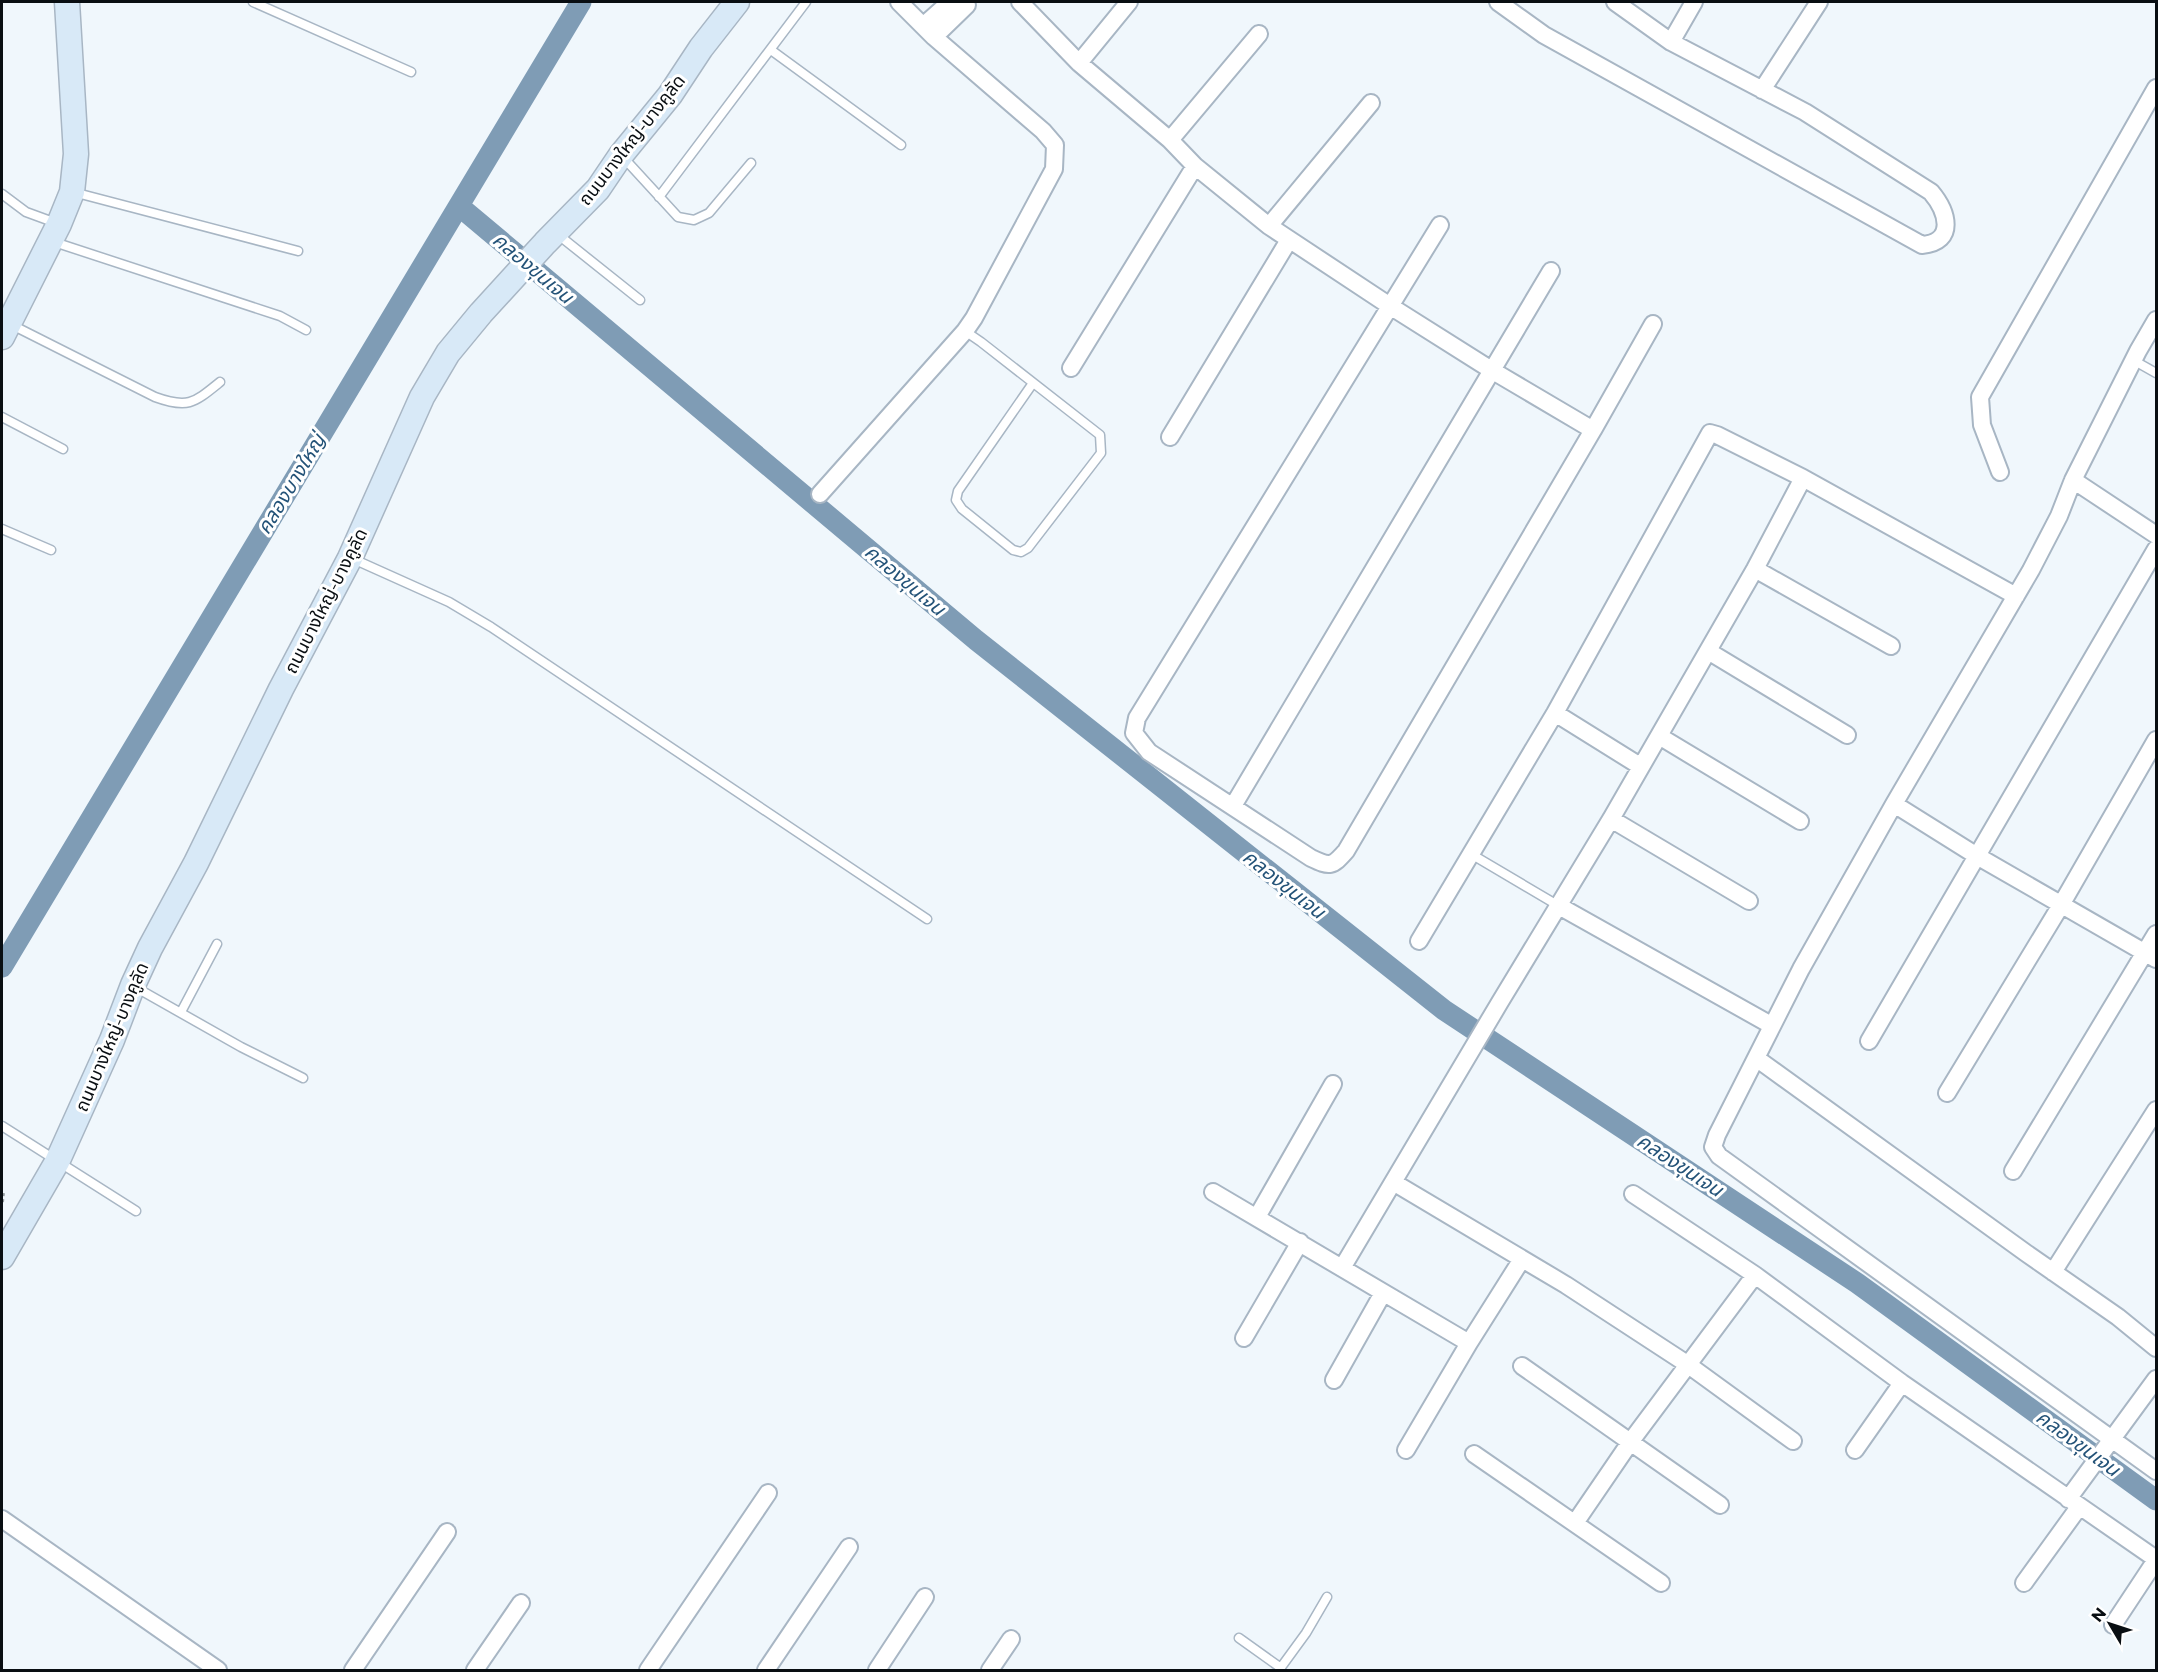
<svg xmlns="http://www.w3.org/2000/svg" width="2158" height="1672" viewBox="0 0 2158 1672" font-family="Montserrat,'Noto Sans Thai',sans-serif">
  <rect width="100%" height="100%" fill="#f0f7fc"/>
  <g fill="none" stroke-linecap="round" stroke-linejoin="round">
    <path stroke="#7f9cb5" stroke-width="21" d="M459,206L976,640L1444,1010L1857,1283L2156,1500
      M2,967L581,2"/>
    <defs>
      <path id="lane" d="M253,2L411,72
        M771,50L901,145
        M622,156L678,217L694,220L709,213L751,163
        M73,192L298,251
        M2,194L26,212L56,223
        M659,197L806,2
        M556,233L640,300
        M51,241L280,316L306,330
        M12,325L155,397C188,409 194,403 220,382
        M965,331L981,342L1100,435L1101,453L1028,548L1021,552L1013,550L962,509L956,500L958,491L1033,383
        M2133,360L2156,373
        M2,417L63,449
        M2,529L51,550
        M351,558L449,602L491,627L927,919
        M1471,854L1559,906
        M135,987L241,1047L303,1078
        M181,1012L217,944
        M2,1126L136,1211
        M1239,1638L1281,1668
        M1279,1670L1306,1633L1327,1597"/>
      <path id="street" d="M1020,2L1079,63L1170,140L1195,166L1269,226L1390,306L1493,371L1593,430L1653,324
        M1498,2L1544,35L1922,245C1957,242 1947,211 1931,192L1805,112L1671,42L1615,2
        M923,26L950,2
        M934,37L967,5
        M1671,42L1694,2
        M1079,63L1129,2
        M1762,90L1819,2
        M1170,140L1259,34
        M1440,225L1137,718L1134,733L1149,752L1311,858C1330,867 1332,867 1346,851L1593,430
        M1269,226L1371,103
        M2156,320L2138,351L2073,480L2059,516L2031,570L1894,804L1801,969L1717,1135L1713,1147L1719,1156L2156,1471
        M1071,368L1195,166
        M1170,437L1289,240
        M2000,472L1982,425L1980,397L2156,88
        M2073,480L2156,535
        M820,494L965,331L974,318L1054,169L1055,145L1043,131L934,37L899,2
        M1755,569L1891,646
        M1708,651L1847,735
        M1555,713L1640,766
        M1659,736L1800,821
        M1894,804L1977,856L2156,959
        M1233,806L1551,271
        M1611,819L1749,901
        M1559,906L1771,1025
        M1419,941L1555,713L1710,433L1717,435L1803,478L2016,596
        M1869,1041L2156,549
        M1756,1058L2026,1253L2118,1317L2156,1348
        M1947,1093L2061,905L2156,740
        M2013,1171L2156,934
        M1393,1182L1566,1285L1687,1364L1793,1441
        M1213,1192L1469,1343
        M1633,1194L1755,1275L1902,1383L2156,1559
        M1257,1217L1333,1084
        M1342,1268L1500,1002L1611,819L1755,569L1803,478
        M2053,1272L2156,1110
        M1244,1338L1300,1242
        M1522,1366L1720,1505
        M1334,1380L1383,1293
        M1406,1450L1469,1343L1522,1259
        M1855,1450L1902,1383
        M1474,1454L1661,1583
        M2068,1499L2156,1379
        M2,1519L218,1670
        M1575,1523L1631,1441L1755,1275
        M2024,1583L2079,1507
        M2113,1625L2156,1560
        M353,1670L447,1532
        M475,1670L521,1603
        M648,1670L768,1493
        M766,1670L849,1547
        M877,1670L925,1597
        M990,1670L1011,1639"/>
      <path id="secondary" d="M2,337L59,224L72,192L76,154L67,2
        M2,1257L57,1162L112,1040L133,985L150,948L196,863L281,689L350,558L422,397L448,353L481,313L545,243L598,189L621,155L670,95L701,48L737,2"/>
    </defs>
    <use href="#lane" stroke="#a8b6c4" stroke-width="11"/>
    <use href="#street" stroke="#a8b6c4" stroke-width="20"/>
    <use href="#secondary" stroke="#a8b6c4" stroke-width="27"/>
    <path stroke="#939a9e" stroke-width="4" stroke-dasharray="3 3" stroke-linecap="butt" d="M2,1202L3,1192"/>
    <use href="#lane" stroke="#fff" stroke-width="8"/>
    <use href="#street" stroke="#fff" stroke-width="16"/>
    <use href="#secondary" stroke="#d8e9f7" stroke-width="24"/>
  </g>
  <g text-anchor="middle" stroke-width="6" stroke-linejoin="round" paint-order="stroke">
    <g font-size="18" fill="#090e12" stroke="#fff">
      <text transform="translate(632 140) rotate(-52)" y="6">ถนนบางใหญ่-บางคูลัด</text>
      <text transform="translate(326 601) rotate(-63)" y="6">ถนนบางใหญ่-บางคูลัด</text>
      <text transform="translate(112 1037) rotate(-67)" y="6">ถนนบางใหญ่-บางคูลัด</text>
    </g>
    <g font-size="20" font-style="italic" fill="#245378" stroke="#fff">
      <text transform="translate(533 268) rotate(40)" y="7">คลองขุนเจน</text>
      <text transform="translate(291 484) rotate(-59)" y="7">คลองบางใหญ่</text>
      <text transform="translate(905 580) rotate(40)" y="7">คลองขุนเจน</text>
      <text transform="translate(1284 884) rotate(38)" y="7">คลองขุนเจน</text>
      <text transform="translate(1680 1165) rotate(33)" y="7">คลองขุนเจน</text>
      <text transform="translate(2078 1443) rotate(36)" y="7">คลองขุนเจน</text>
    </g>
  </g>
  <rect width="2158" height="1672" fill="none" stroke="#090e12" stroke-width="6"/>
  <g transform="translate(2110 1624) rotate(309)" stroke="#ffffff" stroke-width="4.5" paint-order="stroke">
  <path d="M0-4.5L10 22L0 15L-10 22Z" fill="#090e12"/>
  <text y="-9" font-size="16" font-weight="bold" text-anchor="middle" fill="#090e12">N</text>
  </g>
</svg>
